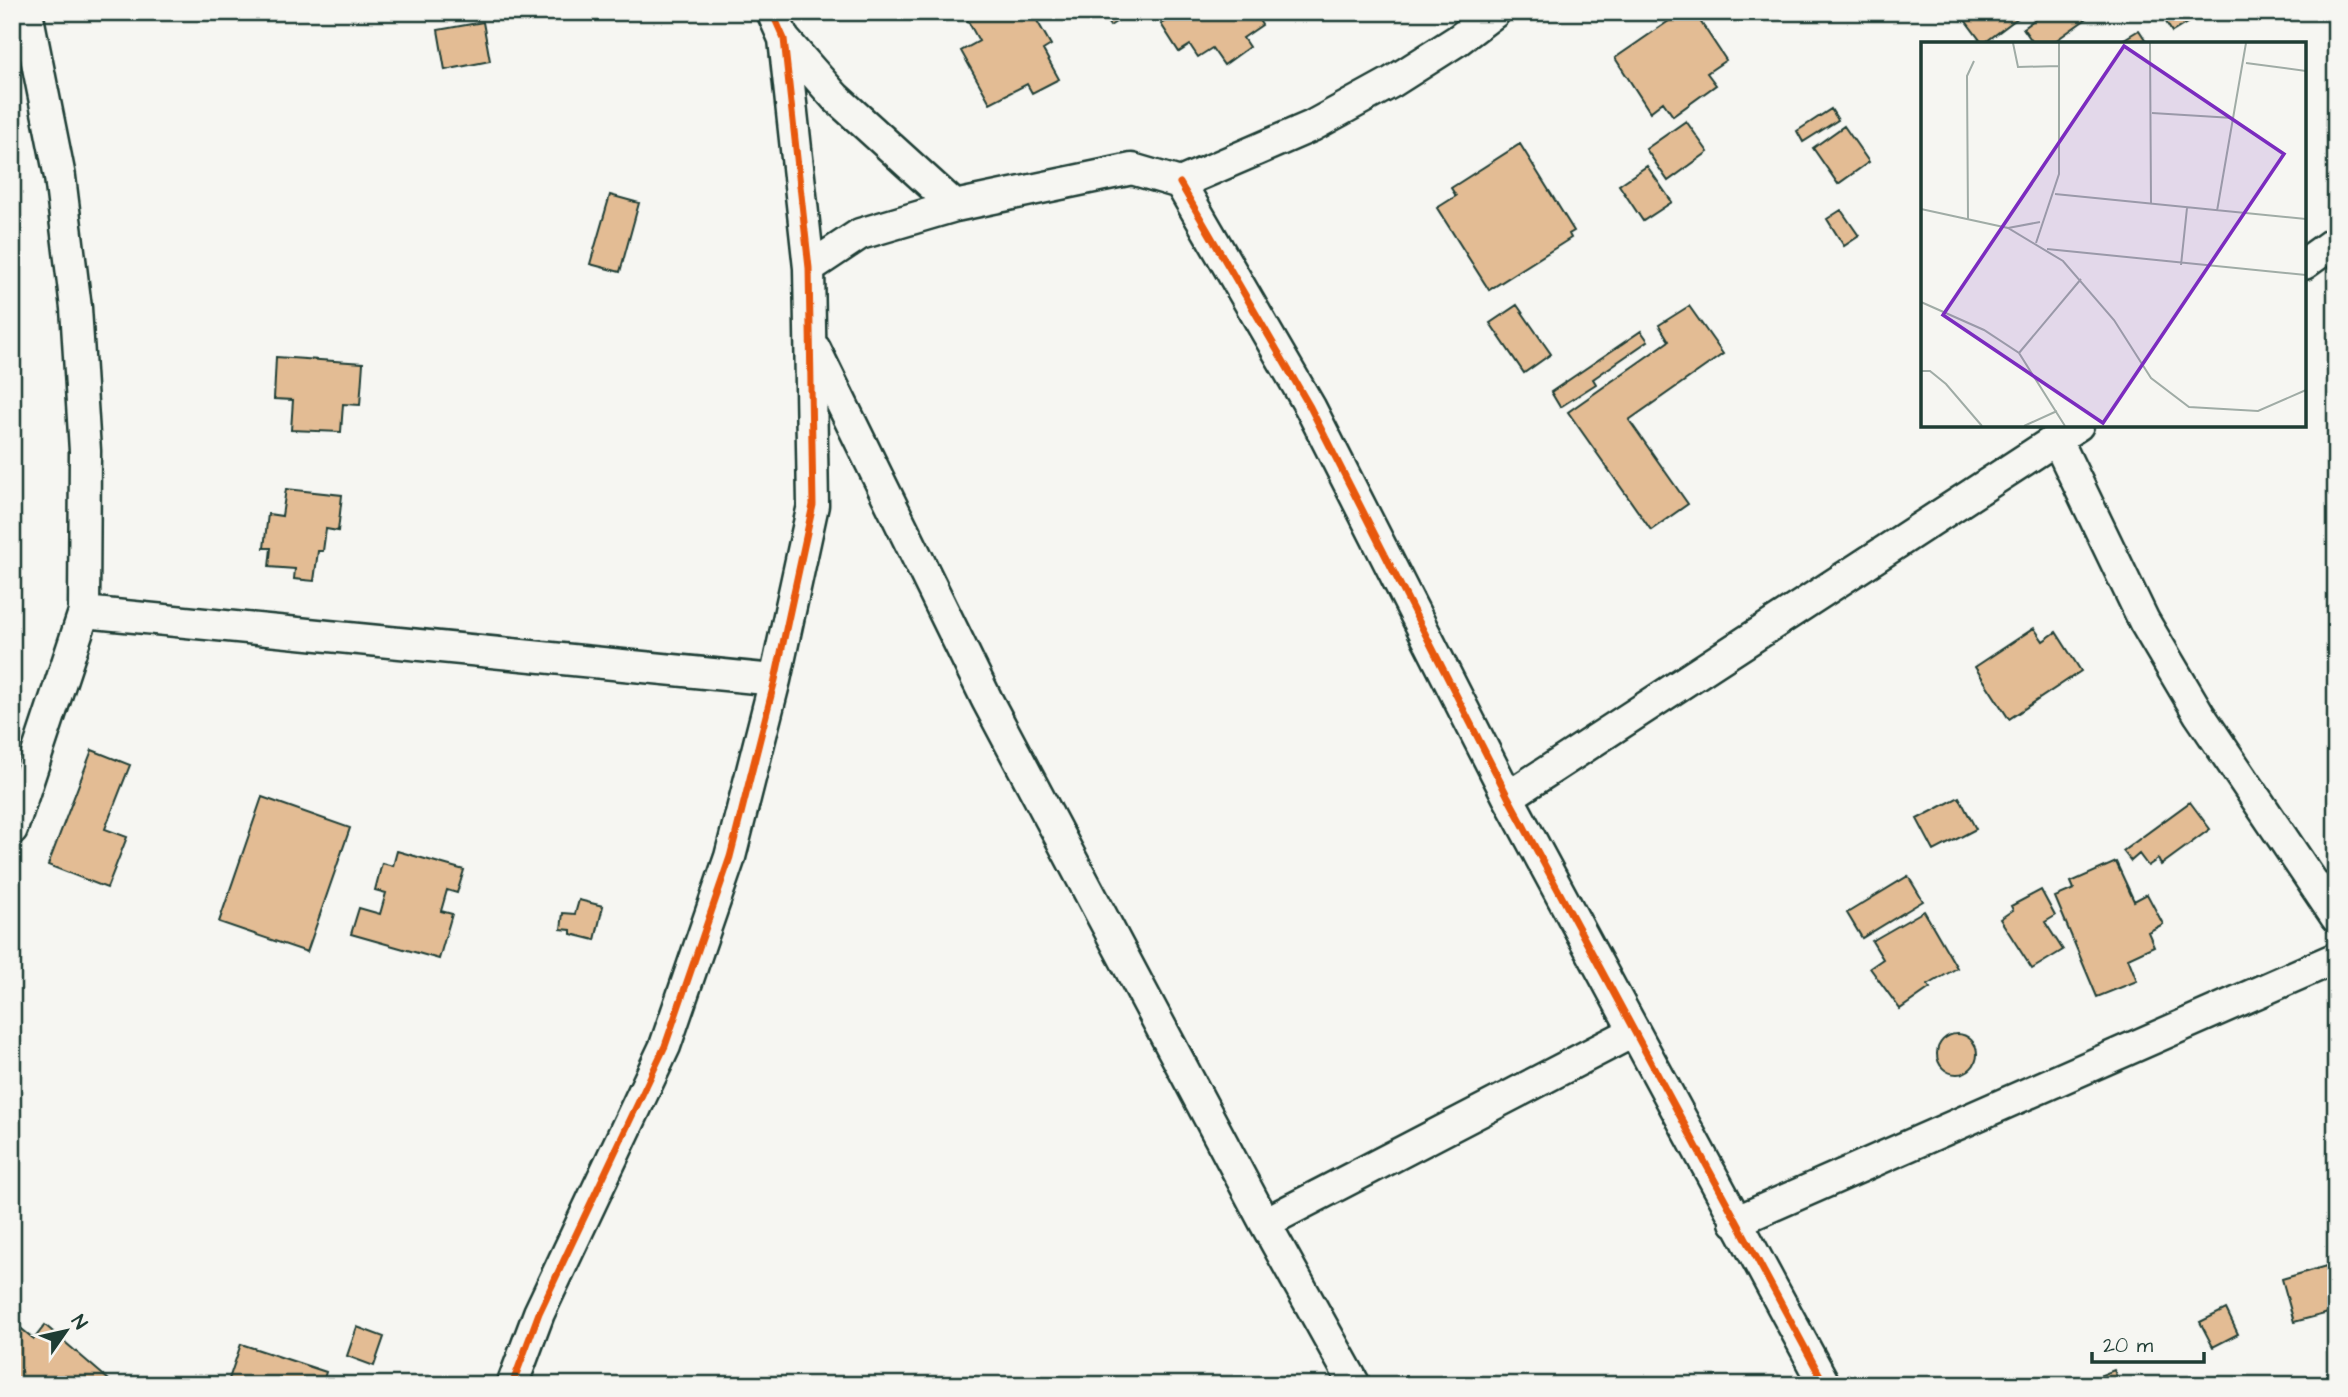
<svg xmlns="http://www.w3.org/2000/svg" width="2348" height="1397" viewBox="0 0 2348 1397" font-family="'Architects Daughter',sans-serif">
  <rect width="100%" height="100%" fill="#f6f6f2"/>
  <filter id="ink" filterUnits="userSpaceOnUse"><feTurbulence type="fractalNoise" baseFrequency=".0143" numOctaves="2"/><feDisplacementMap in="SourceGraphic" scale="14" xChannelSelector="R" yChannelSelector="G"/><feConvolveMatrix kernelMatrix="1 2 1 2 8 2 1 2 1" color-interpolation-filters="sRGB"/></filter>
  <g filter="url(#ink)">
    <path fill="#e3bc94" stroke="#1f3d34" stroke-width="2" d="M115,12H135L134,19L115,18Z
      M963,12H1032L1051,45L1043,50L1059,79L1032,93L1027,84L990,103L961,51L979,41Z
      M1100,12H1131L1110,26Z
      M1179,12H1254L1262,25L1243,38L1249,47L1224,65L1212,48L1198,57L1190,45L1179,52L1161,24Z
      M1682,12H1694L1726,60L1707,73L1716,85L1673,116L1663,102L1650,112L1615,58Z
      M1959,12H2030L2024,16L2023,14L1983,44Z
      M2045,12H2081L2086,19L2051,44H2034L2023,28Z
      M2160,12H2199L2200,15L2172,32Z
      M483,22L490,61L445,70L438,30Z
      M2139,30L2148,44H2116Z
      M1831,109L1838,120L1803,142L1797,131Z
      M1686,121L1708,152L1668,181L1646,149Z
      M1844,126L1869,162L1838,184L1813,148Z
      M1520,144L1574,231L1569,234L1571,238L1489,290L1437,208L1456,196L1451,188Z
      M1647,166L1672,202L1643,221L1619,185Z
      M610,195L639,203L620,272L590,264Z
      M1841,210L1859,236L1844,246L1827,219Z
      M1517,305L1551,354L1524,373L1490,323Z
      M1689,306L1723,354L1629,420L1688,504L1651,530L1568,412L1669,341L1659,325Z
      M1641,331L1648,341L1593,379L1596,384L1560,407L1551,392Z
      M276,357L363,363L360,405L343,404L341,432L291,430L293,400L274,399Z
      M286,489L342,495L338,531L326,529L323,551H318L314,581L294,579L295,569L269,567L271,548H264L268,514L282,516Z
      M2034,628L2043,641L2056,632L2081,671L2009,719L1975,667Z
      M92,750L130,765L105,829L127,837L107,888L48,865Z
      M262,797L350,828L307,952L219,922Z
      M1959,797L1976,829L1934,851L1917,819Z
      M2190,802L2210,829L2161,865L2158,859L2148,866L2139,854L2131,861L2123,851Z
      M397,851L464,870L457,893L447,890L441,911L452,914L439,959L351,934L359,908L380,914L386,893L375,890L382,863L393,866Z
      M2116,862L2134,901L2147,894L2163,924L2148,932L2154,946L2128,958L2137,981L2097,997L2055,897L2074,889L2071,882Z
      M1908,876L1923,901L1862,938L1847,913Z
      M2041,890L2055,916L2045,922L2063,950L2032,969L2000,919L2013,910L2011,906Z
      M579,900L603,906L595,940L571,934V930L561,929L563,913L575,914Z
      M1924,911L1957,968L1928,985L1930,988L1900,1009L1870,968L1883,959L1872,941Z
      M1937 1054a20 20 0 1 1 40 0a20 20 0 1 1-40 0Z
      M2333,1264L2336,1273V1311L2294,1322L2282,1279Z
      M2226,1309L2238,1334L2213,1347L2200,1322Z
      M45,1325L109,1380L104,1385H15L12,1383V1333L18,1326L34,1339Z
      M357,1327L384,1337L374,1366L347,1356Z
      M241,1344L326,1372L322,1385H227Z
      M2114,1370L2120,1385H2083L2082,1383Z"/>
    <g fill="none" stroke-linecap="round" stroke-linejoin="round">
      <defs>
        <path id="minor" d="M784,39L835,97L955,206
          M1180,183L1310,407L1508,797L1825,1385
          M2304,264L2336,241
          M809,268L860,234L955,206L1132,169L1180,183L1312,126L1392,82L1458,40L1495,12
          M815,349L987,700L1265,1223L1355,1385
          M2057,440L2144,621L2199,714L2336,917
          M84,612L775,680
          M1508,797L2078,425
          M12,829L84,612L85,451L76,308L60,177L27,12
          M1735,1222L2336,958
          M1265,1223L1633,1032
          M512,1385L539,1313L665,1046L730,857L775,680L813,505L809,268L784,39L772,12"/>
      </defs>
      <use href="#minor" stroke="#1f3d34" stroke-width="35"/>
      <use href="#minor" stroke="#f6f6f2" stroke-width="30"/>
      <defs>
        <path id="cycleway" d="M1180,183L1310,407L1508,797L1825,1385
          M512,1385L539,1313L665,1046L730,857L775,680L813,505L809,268L784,39L772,12"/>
      </defs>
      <use href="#cycleway" stroke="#f6f6f2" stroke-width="11"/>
      <use href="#cycleway" stroke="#e8590c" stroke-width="7"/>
    </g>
  </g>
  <g transform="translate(1921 42)">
    <rect width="385" height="385" fill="#f6f6f2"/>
    <path fill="none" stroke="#a0aca6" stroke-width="2" d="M92,1L97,25L138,24M229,1L230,162M325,21L385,29M231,71L312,76M134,152L385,177M0,167L87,186L142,219L193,278L230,336L268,365L337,369L385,348M296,169L325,1M47,177L46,34L53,19M87,186L119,180M115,201L138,132V1M126,207L385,233M260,223L266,166M0,260L63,288L98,311L144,384M98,311L160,237M0,329H9L25,342L61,384M103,384L136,369"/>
    <path fill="#7b2cbf" fill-opacity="0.15" stroke="#7b2cbf" stroke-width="3.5" d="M203,4L363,112L182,381L22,273Z"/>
    <rect width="385" height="385" fill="none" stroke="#1f3d34" stroke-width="3.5"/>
  </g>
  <rect width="2348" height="1397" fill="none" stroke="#f6f6f2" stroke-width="42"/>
  <rect x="21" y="21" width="2306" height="1355" fill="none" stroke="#1f3d34" stroke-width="2.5" filter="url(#ink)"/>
  <g transform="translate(66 1331) rotate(56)" stroke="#f6f6f2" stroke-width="5" paint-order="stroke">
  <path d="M0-5L12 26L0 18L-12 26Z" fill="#1f3d34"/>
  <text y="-10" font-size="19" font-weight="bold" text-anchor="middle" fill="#1f3d34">N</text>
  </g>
  <path d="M2092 1352v10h112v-10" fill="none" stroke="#1f3d34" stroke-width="3.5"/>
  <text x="2103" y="1352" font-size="21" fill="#1f3d34" stroke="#f6f6f2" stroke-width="5" paint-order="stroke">20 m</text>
</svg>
